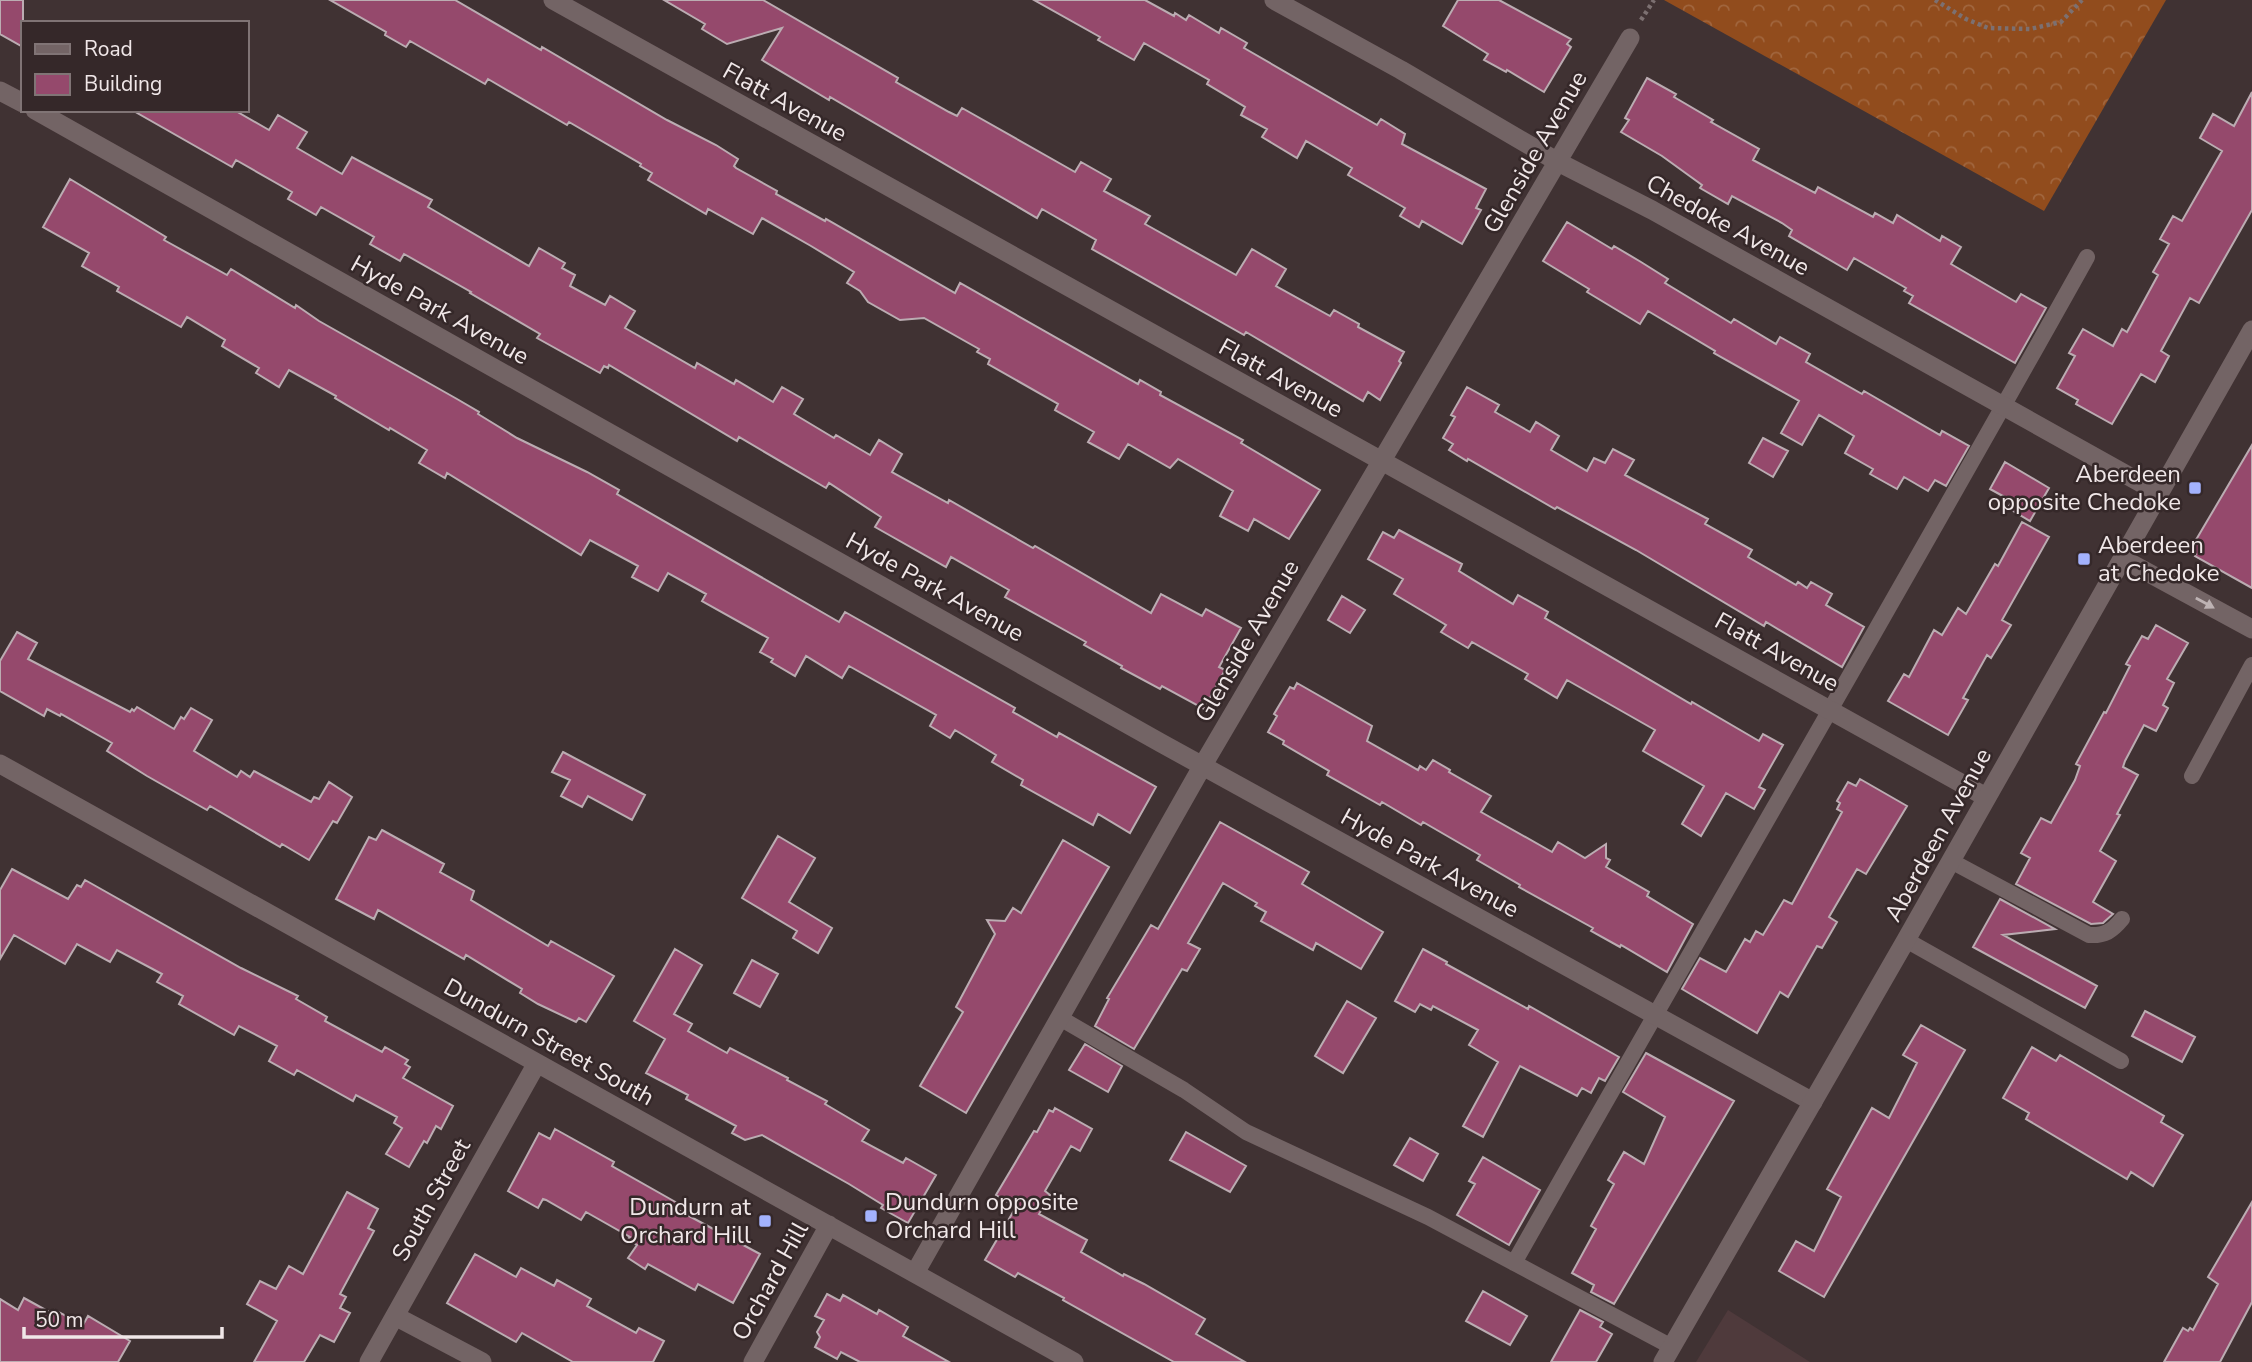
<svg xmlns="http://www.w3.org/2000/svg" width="2252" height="1362" viewBox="0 0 2252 1362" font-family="'Nunito Sans',sans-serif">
  <defs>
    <pattern id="forest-crowns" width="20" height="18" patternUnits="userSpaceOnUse" patternTransform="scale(1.75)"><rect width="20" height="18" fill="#914c1d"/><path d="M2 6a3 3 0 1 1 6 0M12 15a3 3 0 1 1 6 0" fill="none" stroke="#a1663e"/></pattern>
  </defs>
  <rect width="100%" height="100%" fill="#403233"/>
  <path fill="#4f3a3c" d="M1728,1310L1810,1362H1696Z"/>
  <path fill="url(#forest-crowns)" d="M1664,0H2166L2044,211Z"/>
  <path fill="#95496c" stroke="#bbacb2" stroke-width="2" d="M0,0H23V47L0,34Z
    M330,0H455L541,50L542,47L667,120L716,145L738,159L734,166L736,168L777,191L776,194L825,221L826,219L955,293L960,283L1138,384L1140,380L1161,392L1160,395L1243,440L1241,443L1320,490L1289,539L1254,519L1248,531L1220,516L1233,491L1178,459L1170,468L1128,444L1119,459L1088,442L1094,432L1055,410L1058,404L988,364L990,359L977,352L979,349L924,318L900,320L868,302L860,291L847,283L854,272L811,246L762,218L753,234L708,209L706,214L648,180L652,173L640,166L641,164L569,122L567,125L488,79L485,84L410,41L406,47L385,35L386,32Z
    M664,0H763L898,78L896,82L949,112L957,116L962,108L1075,172L1081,162L1111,179L1104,191L1150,216L1145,224L1236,275L1252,249L1286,269L1276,286L1330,316L1334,310L1359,324L1358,327L1404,352L1399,361L1401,363L1380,400L1368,392L1363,401L1246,332L1244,335L1092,249L1096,240L1042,209L1037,218L830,97L829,100L762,60L782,28L727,44L702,29L705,24Z
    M1034,0H1145L1174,16L1175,13L1186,20L1189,15L1219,33L1221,28L1247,43L1244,48L1377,125L1381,119L1405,134L1402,144L1486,189L1476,208L1481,210L1462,244L1422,221L1419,227L1400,216L1405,208L1348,175L1352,168L1306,141L1297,158L1262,137L1267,129L1241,115L1245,107L1207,84L1209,80L1144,43L1134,60L1098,40L1100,37Z
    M1458,0H1499L1571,39L1567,44L1571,47L1544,92L1507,70L1506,72L1484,60L1488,54L1443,26Z
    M1647,78L1676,94L1674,97L1713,120L1711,122L1759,149L1753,160L1815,193L1818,187L1873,217L1875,213L1893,223L1897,215L1940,241L1942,236L1961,247L1951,264L2016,302L2021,294L2046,308L2015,363L1909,303L1913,296L1904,291L1906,288L1854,258L1847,270L1789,236L1792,230L1782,223L1732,196L1728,204L1700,188L1702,185L1662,156L1621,132L1629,120L1625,118Z
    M2252,92V210L2199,303L2190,298L2161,351L2169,356L2155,382L2141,374L2112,424L2076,404L2078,400L2057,388L2075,356L2069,353L2083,329L2113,346L2122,329L2127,332L2158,275L2153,272L2169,244L2160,239L2173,216L2182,221L2222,151L2200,138L2213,114L2234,126Z
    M132,110H234L269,130L278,115L307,132L297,148L342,174L352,157L432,200L428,207L529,266L539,248L565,263L562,268L575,275L570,286L605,305L610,296L635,311L625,328L695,368L697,363L734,384L736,380L773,402L782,387L803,399L794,414L834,438L836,435L870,455L879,440L902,454L892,472L948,503L949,500L1033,548L1035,546L1151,613L1161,594L1202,616L1206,609L1241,628L1219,667L1225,670L1204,709L1162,686L1160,689L1121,668L1122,666L1084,645L1086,642L1005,597L1009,590L951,557L946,567L875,527L881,517L829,483L826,488L739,437L737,441L609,365L608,368L604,366L600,373L537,338L540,334L470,293L471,292L404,254L400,261L370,244L374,237L321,207L316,215L288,199L292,192L236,160L232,167Z
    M70,179L166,237L164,240L227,275L231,269L295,308L296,305L319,321L457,399L479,412L478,414L517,438L587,472L619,490L617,494L839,622L845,612L1015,708L1013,712L1057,737L1059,733L1156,787L1130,833L1098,814L1093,825L1021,785L1023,780L992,762L996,755L955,730L950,738L930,726L936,715L849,666L842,678L806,656L795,676L771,662L773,659L760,652L768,638L702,601L706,594L668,573L658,591L632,577L638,566L590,540L581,555L447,473L445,478L419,463L427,450L390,428L389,430L335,398L336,396L289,370L279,387L256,373L259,368L222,346L225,340L187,317L181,327L117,291L119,287L82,266L89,253L43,227Z
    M1567,222L1612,249L1614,246L1641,262L1668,279L1665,283L1731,323L1734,319L1776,344L1780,337L1810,354L1806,362L1862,394L1864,391L1940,435L1942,431L1969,446L1946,486L1935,480L1928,491L1904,477L1897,489L1870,474L1873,469L1845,453L1854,436L1819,415L1802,445L1781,433L1799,401L1714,353L1715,351L1648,311L1640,324L1587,292L1589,289L1543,261Z
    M1467,387L1499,405L1495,412L1530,432L1536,422L1559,436L1551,450L1587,471L1594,458L1605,463L1613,449L1634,460L1625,475L1708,519L1705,524L1752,550L1748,557L1796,585L1798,582L1807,588L1811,582L1832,594L1826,605L1864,627L1842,667L1766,622L1764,626L1636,550L1557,507L1555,509L1468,459L1467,461L1449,450L1453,444L1443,438L1455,417L1451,415Z
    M1763,438L1788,451L1773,477L1749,463Z
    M2252,445V588L2195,556L2196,554L2190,550Z
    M2005,462L2049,488L2030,521L2008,508L2012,501L1990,489Z
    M2022,522L2049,537L2002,620L2011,625L1991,658L1987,655L1963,698L1968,700L1948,735L1888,701L1904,674L1909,677L1934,630L1942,635L1958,608L1966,614L1995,564L1998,566Z
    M1399,530L1462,564L1459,571L1513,604L1518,595L1548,612L1545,618L1691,704L1692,702L1759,741L1763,734L1783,745L1759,787L1765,790L1754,809L1726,793L1701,836L1682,824L1704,786L1643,751L1655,730L1567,680L1557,698L1525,679L1528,674L1472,642L1468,648L1441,632L1446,625L1394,594L1403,579L1368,559L1383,532L1394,538Z
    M1342,596L1365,610L1350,633L1328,620Z
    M2156,625L2188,643L2167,679L2174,683L2163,705L2168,708L2156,731L2144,725L2125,761L2123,767L2138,775L2117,814L2120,815L2100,851L2116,861L2093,902L2113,914L2103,923L2091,924L2016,884L2030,858L2021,853L2041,818L2051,823L2075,780L2080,766L2076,764L2104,712L2106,713L2130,666L2126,664L2142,636L2148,639Z
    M17,632L37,643L28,659L130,712L132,709L134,711L137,707L174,729L181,717L184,719L191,708L212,720L194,751L237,777L241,771L250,777L254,771L311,802L314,797L319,799L329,782L352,797L337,823L333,821L309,860L282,844L280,847L210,806L207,810L147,776L107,751L112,743L61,714L60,716L47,709L44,716L0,691V661Z
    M1297,683L1372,726L1367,741L1418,770L1420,766L1426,770L1433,760L1450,770L1449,772L1491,796L1481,812L1552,852L1558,842L1585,858L1606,844V858L1610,860L1606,867L1649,892L1647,896L1693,924L1667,972L1621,945L1620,947L1591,931L1593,928L1519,887L1520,885L1477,860L1480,855L1423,822L1421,825L1382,802L1380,805L1327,775L1329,771L1283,744L1284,741L1268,732L1277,716L1274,714L1290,687L1294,689Z
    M563,752L645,795L632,820L588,796L582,807L561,796L570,780L552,772Z
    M1860,779L1907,806L1866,874L1857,869L1829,917L1837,922L1822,948L1817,946L1788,997L1780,992L1757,1033L1682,989L1700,958L1726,972L1745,939L1750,942L1756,931L1763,935L1784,900L1792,904L1842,812L1837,809L1840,803L1837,801L1848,782L1856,786Z
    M1220,822L1309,872L1302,884L1383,932L1361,969L1316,943L1313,950L1261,921L1266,912L1255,906L1257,903L1223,883L1188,943L1200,949L1187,971L1182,969L1134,1049L1095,1026L1109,999L1107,998L1151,925L1158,929Z
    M382,830L444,864L440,872L474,891L471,900L548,946L551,941L614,976L586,1022L579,1018L576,1022L538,1004L520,993L522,989L466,955L464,959L378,910L374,919L336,899L369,837L376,840Z
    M778,836L815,858L789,902L832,928L818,953L793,938L797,931L742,898Z
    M1063,840L1109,867L966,1113L920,1086L963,1012L956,1007L995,934L987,920L1005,921L1013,908L1021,913Z
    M12,869L68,899L77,885L81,887L85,880L241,968L298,996L296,999L327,1017L325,1021L382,1052L385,1047L408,1060L405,1064L410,1067L403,1078L453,1106L441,1129L436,1126L427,1143L424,1141L409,1167L386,1154L402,1128L394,1123L397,1117L356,1095L353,1101L297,1070L294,1075L269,1061L277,1046L239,1026L234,1035L179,1004L183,996L157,982L162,974L117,950L110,962L77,944L65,964L14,935L0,959V890Z
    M2000,899L2055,929L2003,935L2097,986L2085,1008L1973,947Z
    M675,949L702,965L674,1014L692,1024L688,1031L727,1053L730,1048L788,1078L787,1080L827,1101L825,1104L869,1130L862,1141L903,1163L906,1158L936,1175L908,1223L881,1208L883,1205L849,1184L762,1135L745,1140L732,1133L736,1126L686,1099L688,1095L646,1073L665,1039L634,1021Z
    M1423,949L1447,962L1446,964L1528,1009L1529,1006L1619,1057L1605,1081L1599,1078L1591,1093L1582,1088L1577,1096L1520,1066L1483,1137L1463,1126L1498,1062L1469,1045L1478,1030L1433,1006L1431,1010L1420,1004L1415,1012L1395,1001Z
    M752,960L778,974L760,1007L734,993Z
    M1347,1001L1376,1018L1343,1073L1315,1056Z
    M2145,1011L2195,1037L2182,1062L2132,1036Z
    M1921,1025L1965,1050L1824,1297L1779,1271L1796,1241L1814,1251L1841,1197L1827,1189L1872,1108L1889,1118L1917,1063L1903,1055Z
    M1085,1044L1122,1066L1108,1092L1069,1070Z
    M2032,1047L2056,1061L2060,1055L2123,1092L2164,1116L2161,1122L2183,1135L2153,1186L2131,1172L2127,1179L2026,1119L2029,1113L2003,1098Z
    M1646,1053L1734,1101L1614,1304L1591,1292L1594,1285L1572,1273L1596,1229L1591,1226L1614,1184L1608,1180L1624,1152L1644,1164L1665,1117L1623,1092Z
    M1055,1108L1092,1129L1080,1151L1071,1146L1045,1191L1050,1195L1039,1214L1087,1240L1081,1252L1123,1276L1124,1274L1144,1284L1205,1319L1196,1334L1245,1362H1174L1063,1300L1064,1298L1018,1273L1015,1277L985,1260L1016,1207L996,1195L1034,1131L1037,1132L1049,1110L1053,1112Z
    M555,1129L614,1162L612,1166L679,1204L676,1209L760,1254L733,1303L698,1284L695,1290L648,1264L645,1269L628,1258L637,1245L628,1239L630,1237L586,1212L581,1220L546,1200L543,1199L538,1208L508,1191L539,1133L550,1139Z
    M1186,1132L1246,1166L1230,1192L1170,1160Z
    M1410,1138L1438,1154L1423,1181L1394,1165Z
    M1483,1157L1540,1190L1509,1245L1457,1215L1475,1184L1469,1181Z
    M347,1192L378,1209L368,1228L374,1231L340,1294L346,1297L340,1308L350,1313L334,1342L320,1335L304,1362H254L277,1321L247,1304L260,1281L276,1289L289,1266L303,1274Z
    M2252,1202V1302L2220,1362H2164L2183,1328L2188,1331L2190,1328L2193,1330L2218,1284L2208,1277Z
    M475,1254L516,1277L521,1268L554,1286L557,1280L591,1299L587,1306L636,1333L639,1328L664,1341L653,1362H573L522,1333L516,1342L447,1303Z
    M1483,1291L1527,1316L1510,1345L1466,1321Z
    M827,1294L840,1301L843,1295L877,1314L879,1310L908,1327L903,1336L949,1362H860L841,1352L837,1359L815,1347L820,1337L817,1332L824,1320L815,1316Z
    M24,1298L53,1314L55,1310L83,1325L88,1316L130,1341L118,1362H0V1299L18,1310Z
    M1580,1310L1603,1322L1600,1327L1612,1334L1596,1362H1551Z"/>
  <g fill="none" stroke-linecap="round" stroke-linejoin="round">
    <path stroke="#7c7071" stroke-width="4.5" stroke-dasharray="3.5 3.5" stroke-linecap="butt" d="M1935,0L1966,19L1988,28L2030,29L2061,22L2082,0
      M1641,20L1654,0"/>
    <path stroke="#736465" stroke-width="16" d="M2192,776L2252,665
      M1951,861L2089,935C2105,936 2112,931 2122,919
      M1906,940L2121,1061
      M1060,1018L1184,1090L1246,1132L1428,1217L1672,1347
      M1514,1263C1704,927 1899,594 2087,257"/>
    <path stroke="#736465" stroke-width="19" d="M553,0L1986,797
      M1274,0L1401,70L1558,162L1652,210L2159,493
      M0,91L23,103
      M35,110L1161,743L1813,1102
      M2123,559L2252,629
      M0,764L1074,1362
      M915,1273L1203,765L1630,38
      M395,1316L482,1362
      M369,1362L537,1063
      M753,1362L829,1225"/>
    <path stroke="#736465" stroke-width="19" d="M1663,1362L1906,940L2252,330"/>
  </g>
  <defs><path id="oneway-solid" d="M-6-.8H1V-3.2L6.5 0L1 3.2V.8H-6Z" transform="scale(1.75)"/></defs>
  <use fill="#beb3b4" href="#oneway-solid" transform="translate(2205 603) rotate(29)"/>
  <g fill="#a3b2fd" stroke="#352829" stroke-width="2.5">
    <rect x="2188" y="481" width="14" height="14" rx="3.5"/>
    <rect x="2077" y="552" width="14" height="14" rx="3.5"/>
    <rect x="864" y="1209" width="14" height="14" rx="3.5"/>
    <rect x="758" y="1214" width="14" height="14" rx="3.5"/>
  </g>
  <g text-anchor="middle" stroke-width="5" stroke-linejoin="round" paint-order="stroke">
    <g font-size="24" fill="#f0e7e8" stroke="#352829">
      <text transform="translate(785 102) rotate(29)" y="8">Flatt Avenue</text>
      <text transform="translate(1535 152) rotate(-60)" y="8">Glenside Avenue</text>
      <text transform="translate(1728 225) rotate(29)" y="8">Chedoke Avenue</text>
      <text transform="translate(440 310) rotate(29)" y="8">Hyde Park Avenue</text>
      <text transform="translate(1281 378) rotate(29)" y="8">Flatt Avenue</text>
      <text transform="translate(935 587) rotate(29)" y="8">Hyde Park Avenue</text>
      <text transform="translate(1247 641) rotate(-60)" y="8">Glenside Avenue</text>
      <text transform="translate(1777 652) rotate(29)" y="8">Flatt Avenue</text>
      <text transform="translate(1938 835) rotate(-61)" y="8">Aberdeen Avenue</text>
      <text transform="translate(1430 863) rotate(29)" y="8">Hyde Park Avenue</text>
      <text transform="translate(549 1042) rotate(29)" y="8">Dundurn Street South</text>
      <text transform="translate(431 1200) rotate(-61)" y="8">South Street</text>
      <text transform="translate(770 1281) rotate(-61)" y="8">Orchard Hill</text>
    </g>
    <g font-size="24" fill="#f0e7e8" stroke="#352829" text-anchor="end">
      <text x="2181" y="482">Aberdeen<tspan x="2181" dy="28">opposite Chedoke</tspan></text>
      <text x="2098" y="553" text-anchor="start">Aberdeen<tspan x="2098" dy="28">at Chedoke</tspan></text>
      <text x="885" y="1210" text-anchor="start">Dundurn opposite<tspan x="885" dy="28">Orchard Hill</tspan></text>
      <text x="751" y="1215">Dundurn at<tspan x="751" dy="28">Orchard Hill</tspan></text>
    </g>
  </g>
  <rect x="21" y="21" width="228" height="91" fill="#352829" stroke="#807475" stroke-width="2"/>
  <rect x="35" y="44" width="35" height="10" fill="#736465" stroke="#807475" stroke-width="2"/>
  <text x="84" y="56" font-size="21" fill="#f0e7e8">Road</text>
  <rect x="35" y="74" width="35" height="21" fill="#95496c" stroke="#807475" stroke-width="2"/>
  <text x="84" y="91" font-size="21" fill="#f0e7e8">Building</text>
  <path d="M24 1327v10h198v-10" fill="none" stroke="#f0e7e8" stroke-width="3.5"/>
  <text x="35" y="1327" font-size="21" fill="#f0e7e8" stroke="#352829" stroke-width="5" paint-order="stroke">50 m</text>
</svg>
